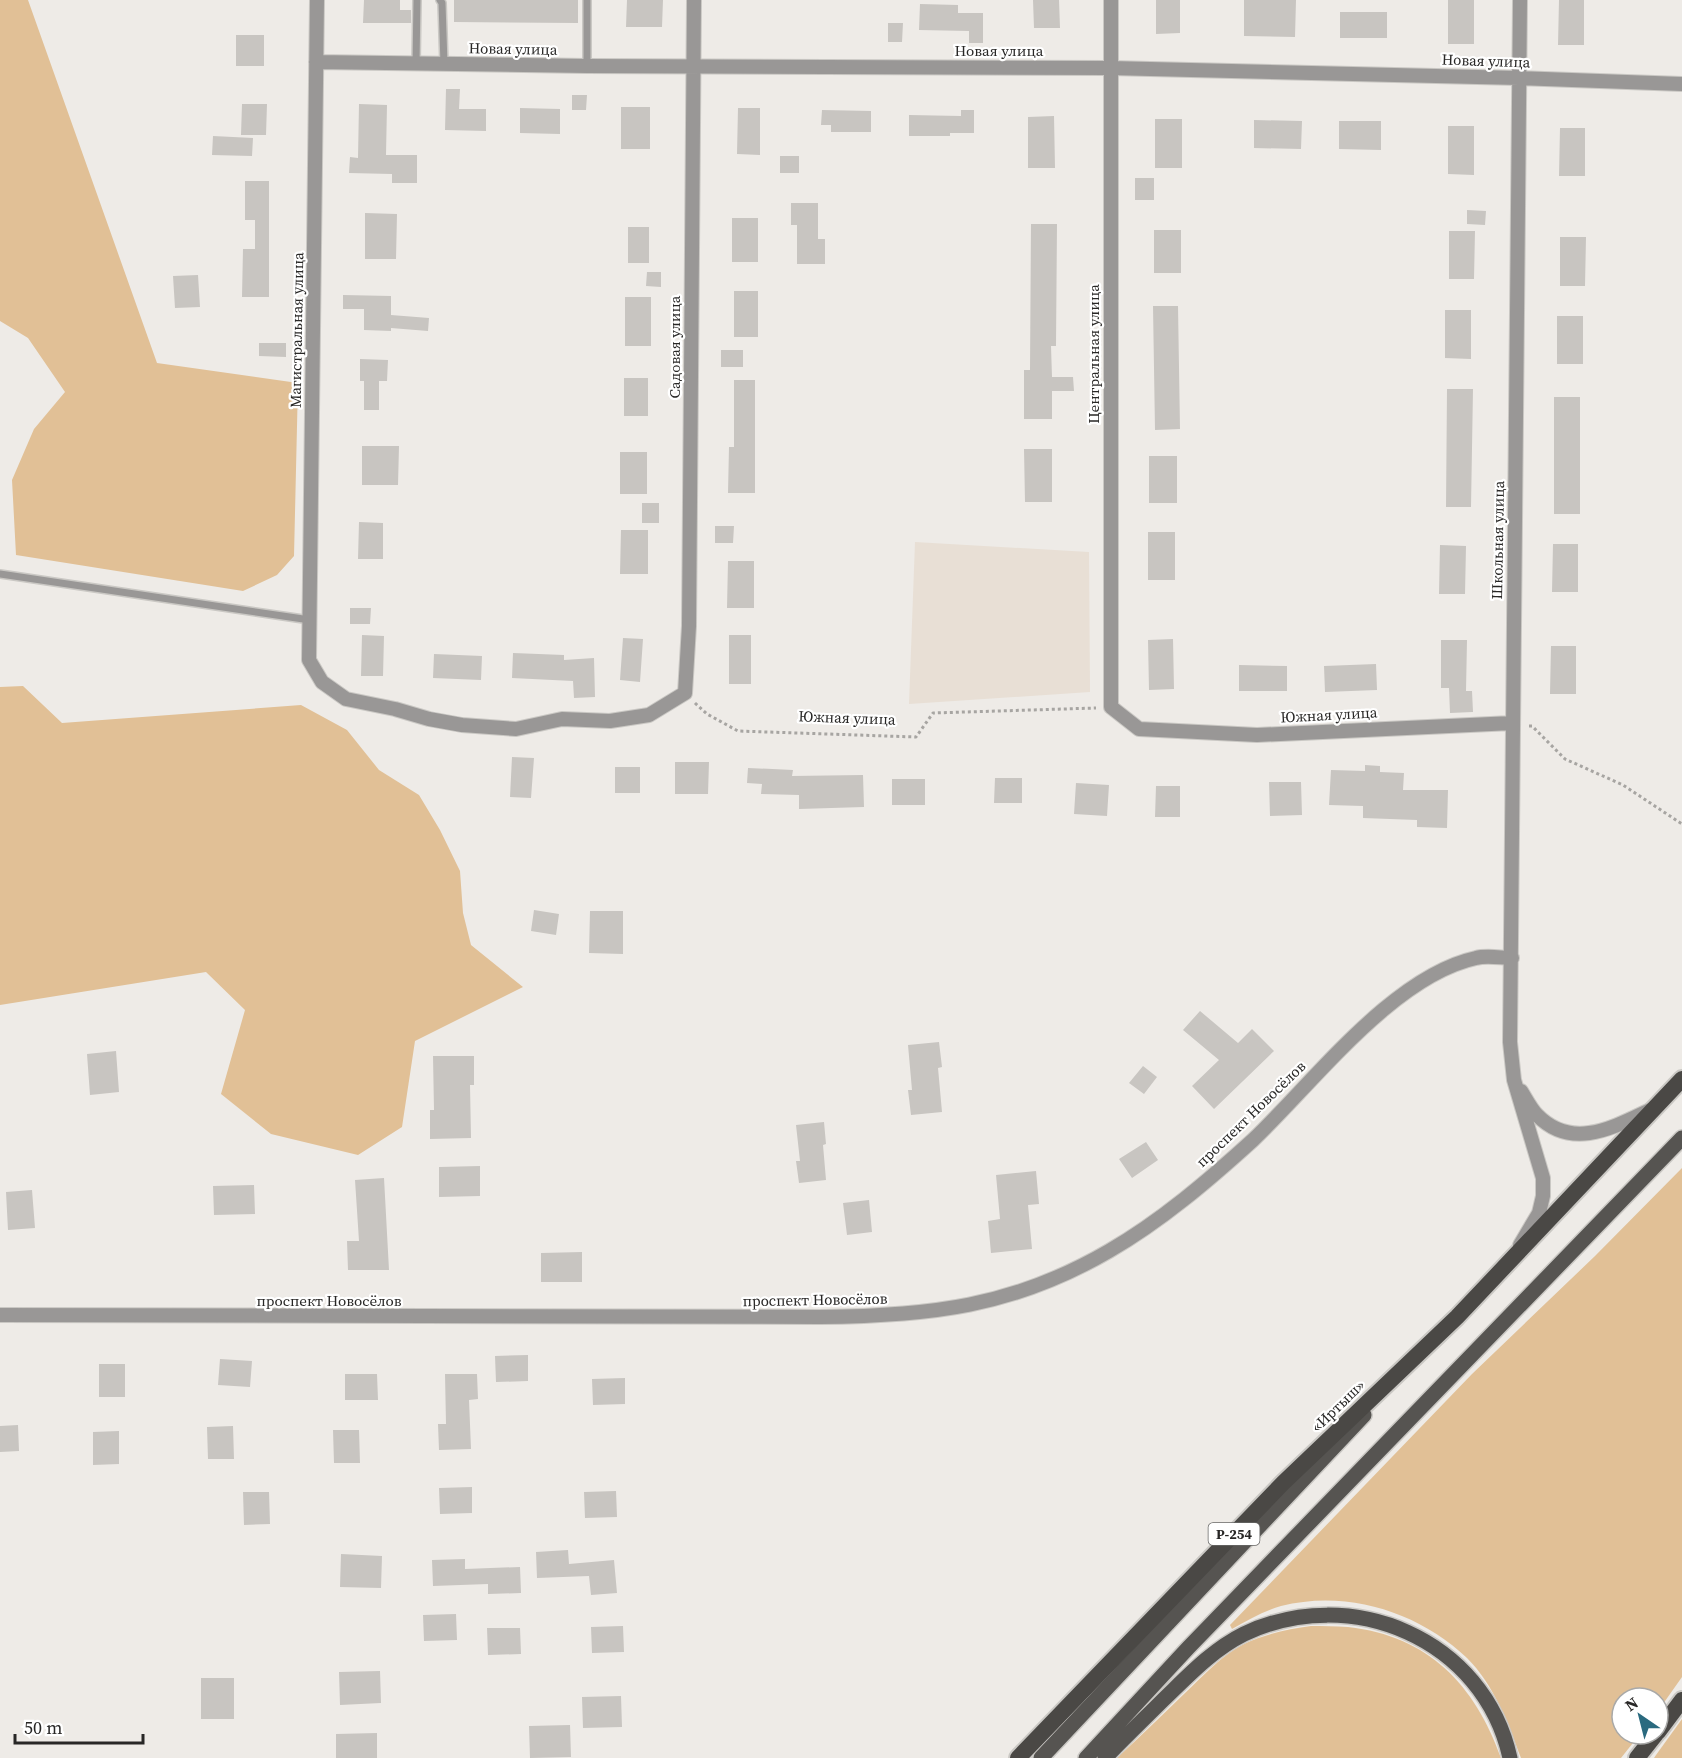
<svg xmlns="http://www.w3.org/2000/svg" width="1682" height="1758" viewBox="0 0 1682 1758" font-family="'Source Serif 4',serif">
  <rect width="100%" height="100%" fill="#eeebe7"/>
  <path fill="#e8dfd5" d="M915,542L1089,552L1090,692L909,704Z"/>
  <path fill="#e1c096" d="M0,0H28L157,363L298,383L294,556L277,575L243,591L16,555L12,480L34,429L65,392L28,338L0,321Z
    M23,686L62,723L301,705L347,730L379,770L419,795L440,830L460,871L463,913L471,945L523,987L415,1041L402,1127L358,1155L271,1134L221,1094L245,1010L206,972L0,1005V687Z
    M1682,1168V1677L1658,1711V1698H1622V1734H1640L1621,1758H1521C1508,1723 1494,1685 1467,1658C1419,1612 1347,1589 1281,1606C1263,1611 1248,1620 1232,1629L1230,1625L1472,1374L1595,1256Z
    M1311,1626C1323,1626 1336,1626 1348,1627C1429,1636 1475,1685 1501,1758H1117C1140,1737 1162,1715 1184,1694C1203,1676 1221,1656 1244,1644C1265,1634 1289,1629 1311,1626Z
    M1682,1719V1758H1654L1656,1755Z"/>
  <path fill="#c8c5c1" d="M364,0H400V10H411V23H363Z
    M454,0H578V23L454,22Z
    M627,0H663L662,27H626Z
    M1033,0H1059L1060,28H1034Z
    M1156,0H1180V33L1156,34Z
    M1244,0H1296L1295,37L1244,36Z
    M1448,0H1474V44H1448Z
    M1559,0H1584V45H1558Z
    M920,4L958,5V13H983V43H969V31L919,30Z
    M1340,12H1387V38H1340Z
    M888,23H903L902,42H888Z
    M236,35H264V66H236Z
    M446,89H460L459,109H486V131L445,130Z
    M572,95H587L586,110H572Z
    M242,104H267L266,135H241Z
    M359,104L387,105L386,155H417V183H392V174L349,173L350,157L358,158Z
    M621,107H650V149H621Z
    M520,108L560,109V134L520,133Z
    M738,108H760V155L737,154Z
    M822,110L871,111V132H831V125H821Z
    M961,110H974V133H950V136H909V115L961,116Z
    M1054,116L1055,168H1028V117Z
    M1155,119H1182V168H1155Z
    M1254,120L1302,121L1301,149L1254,148Z
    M1339,121H1381V150L1339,149Z
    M1448,126H1474V175L1448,174Z
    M1560,128H1585V176H1559Z
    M213,136L253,138L252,156L212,155Z
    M780,156H799V173H780Z
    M1135,178H1154V200H1135Z
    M245,181H269V297H242L243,249H255V220H245Z
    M791,203H818V239H825V264H797V225H791Z
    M1467,210L1486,211L1485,225L1467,224Z
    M365,213L397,214L396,259H365Z
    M732,218H758V262H732Z
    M1031,224H1057L1056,346H1051L1052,377H1073L1074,391H1052V419H1024V370H1030Z
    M628,227H649V263H628Z
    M1154,230H1181V273H1154Z
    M1449,231H1475L1474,279H1449Z
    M1560,237H1586L1585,286H1560Z
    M647,272H661V287L646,286Z
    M198,275L200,307L175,308L173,276Z
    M734,291H758V337H734Z
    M343,295L391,296V315L429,318L428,331L391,328V331L364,330V309H343Z
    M625,297H651V346H625Z
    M1153,306H1178L1180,429L1155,430Z
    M1445,310H1471V359L1445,358Z
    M1557,316H1583V364H1557Z
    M259,343H286V357L259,356Z
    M721,350H743V367H721Z
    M360,359L388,360L387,381H379V410H364V381H360Z
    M624,378H648V416H624Z
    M734,380H755V493H728L729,447H734Z
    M1447,389H1473L1471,507H1446Z
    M1554,397H1580V514H1554Z
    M362,446H399L398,485H362Z
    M1024,449H1052V502H1025Z
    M620,452H647V494H620Z
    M1149,456H1177V503H1149Z
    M642,503H659V523H642Z
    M359,522L383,523V559H358Z
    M715,526H734L733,543H715Z
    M621,530H648V574H620Z
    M1148,532H1175V580H1148Z
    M1553,544H1578V592H1552Z
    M1440,545L1466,546L1465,594H1439Z
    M728,561H754V608H727Z
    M350,608H371L370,624H350Z
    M362,635L384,636L383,676H361Z
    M729,635H751V684H729Z
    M623,638L643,639L640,682L620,680Z
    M1173,639L1174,689L1149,690L1148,640Z
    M1441,640H1467L1466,691H1472L1473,712L1450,713L1449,688H1441Z
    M1551,646H1576V694H1550Z
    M513,653L564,655V660L594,658L595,697L574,698L573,681L512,678Z
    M434,654L482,656L481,680L433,678Z
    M1376,664L1377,690L1325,692L1324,666Z
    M1239,665L1287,666V691H1239Z
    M512,757L534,758L531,798L510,797Z
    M675,762H709L708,794H675Z
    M1365,765L1380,766V772L1404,773L1403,790H1448L1447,828L1417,827V820L1363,818V806L1329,805L1331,770L1365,771Z
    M615,767H640V793H615Z
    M748,768L793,770L792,776L863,775L864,807L799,809V795L761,794L762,784L747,783Z
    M995,778H1022V803H994Z
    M892,779H925V805H892Z
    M1269,782H1301L1302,815L1270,816Z
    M1076,783L1109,785L1107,816L1074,814Z
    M1156,786H1180V817H1155Z
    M534,910L559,914L556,935L531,931Z
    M590,911H623V954L589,953Z
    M1200,1011L1238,1043L1252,1029L1274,1051L1214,1109L1192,1086L1219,1060L1183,1030Z
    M939,1042L942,1067L938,1068L942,1112L911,1115L908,1090H912L908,1045Z
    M116,1051L119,1092L90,1095L87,1054Z
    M433,1056H474V1085H470L471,1138L430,1139V1110H434Z
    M1143,1066L1157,1077L1144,1094L1129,1083Z
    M824,1122L826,1144L823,1145L826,1180L799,1183L796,1161H800L796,1125Z
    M1146,1142L1158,1160L1132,1178L1119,1159Z
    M480,1166V1196L439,1197V1167Z
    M1036,1171L1039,1204L1028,1205L1032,1249L991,1253L988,1221L1000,1219L996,1175Z
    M384,1178L389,1270H348L347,1241H359L355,1180Z
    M254,1185L255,1214L214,1215L213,1186Z
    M32,1190L35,1228L8,1230L6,1192Z
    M869,1200L872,1232L847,1235L843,1203Z
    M582,1252V1282H541V1253Z
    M528,1355V1381L496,1382L495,1356Z
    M220,1359L252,1361L250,1387L218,1385Z
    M99,1364H125V1397H99Z
    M345,1374H377L378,1400H345Z
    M445,1374H477L478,1399L469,1400L471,1449L439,1450L438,1424H446Z
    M625,1378V1404L593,1405L592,1379Z
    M18,1425L19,1451L0,1452V1426Z
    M233,1426L234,1459H208L207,1427Z
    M333,1430H359L360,1463H334Z
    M119,1431V1464L93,1465V1432Z
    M472,1487V1513L440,1514L439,1488Z
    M616,1491L617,1517L585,1518L584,1492Z
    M243,1492H269L270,1524L244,1525Z
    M568,1550L569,1564L614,1560L617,1593L591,1595L589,1576L537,1578L536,1552Z
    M341,1554L382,1556L381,1588L340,1587Z
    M465,1559V1569L520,1567L521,1593L488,1594V1584L433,1586L432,1560Z
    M456,1614L457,1640L424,1641L423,1615Z
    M623,1626L624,1652L592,1653L591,1627Z
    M487,1628H520L521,1654L488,1655Z
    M380,1671L381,1703L340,1705L339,1672Z
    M201,1678H234V1719H201Z
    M621,1696L622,1727L583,1728L582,1697Z
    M570,1725L571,1757L530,1758L529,1726Z
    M377,1733V1758H336V1734Z"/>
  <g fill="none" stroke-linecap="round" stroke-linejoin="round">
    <defs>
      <path id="service" d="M440,0L442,3L444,64
        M416,64L417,0
        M587,66V0
        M0,574L310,620"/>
      <path id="minor" d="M317,0L309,660L322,682L346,699L395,709L429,719L462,725L516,729L562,719L610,721L649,715L685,693L689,626L694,0
        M1111,0V707L1139,729L1257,735L1512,723
        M1520,0L1510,1042L1514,1080L1543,1178V1196L1539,1213L1520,1245
        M316,62L587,66L1110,68L1519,78L1682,84
        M1521,1091C1526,1099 1531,1109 1537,1115C1572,1151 1614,1127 1650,1110
        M0,1315L820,1317C929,1316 1013,1307 1109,1251C1161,1221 1209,1180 1253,1140C1313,1083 1393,976 1476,958C1487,955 1501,958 1512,958"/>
      <path id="primary" d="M1041,1758L1364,1415
        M1086,1758L1188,1648L1682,1138
        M1105,1758C1124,1738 1144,1719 1163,1700C1188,1676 1212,1650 1244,1634C1351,1583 1484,1639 1510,1758"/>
      <path id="trunk" d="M1658,1732L1682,1700
        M1018,1758L1283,1483L1457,1317L1682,1079
        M1637,1758L1656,1734"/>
    </defs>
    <use href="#service" stroke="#cac8c4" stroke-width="10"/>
    <use href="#minor" stroke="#cac8c4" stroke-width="16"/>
    <use href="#primary" stroke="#cac8c4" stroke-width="18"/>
    <use href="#trunk" stroke="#cac8c4" stroke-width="20"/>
    <path stroke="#a7a5a2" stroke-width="3" stroke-dasharray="3 3" stroke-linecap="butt" d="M695,703L707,714L738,731L916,737L933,713L1096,708
      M1529,726H1532L1565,759L1623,785L1682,824"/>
    <use href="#service" stroke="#999796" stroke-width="7"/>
    <use href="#minor" stroke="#999796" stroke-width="14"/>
    <use href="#primary" stroke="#565451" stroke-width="15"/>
    <use href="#trunk" stroke="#4a4845" stroke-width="16"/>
  </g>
  <g text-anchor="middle" stroke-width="4.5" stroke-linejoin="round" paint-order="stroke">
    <rect fill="#fff" stroke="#686867" stroke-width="1.5" x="1208.5" y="1523" width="51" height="22" rx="4.5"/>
    <g font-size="14" font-weight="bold" fill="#282726">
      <text x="1234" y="1539">Р-254</text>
    </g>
    <g font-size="15" fill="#282726" stroke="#fff">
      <text transform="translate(513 49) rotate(1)" y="5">Новая улица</text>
      <text x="999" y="56">Новая улица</text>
      <text transform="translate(1486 61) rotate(2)" y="5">Новая улица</text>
      <text transform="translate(297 330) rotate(-89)" y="5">Магистральная улица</text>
      <text transform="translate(675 347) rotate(-90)" y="5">Садовая улица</text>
      <text transform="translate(1094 354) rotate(-90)" y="5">Центральная улица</text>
      <text transform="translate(1498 540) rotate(-89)" y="5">Школьная улица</text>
      <text transform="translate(1329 715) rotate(-3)" y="5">Южная улица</text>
      <text transform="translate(847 718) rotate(2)" y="5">Южная улица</text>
      <text transform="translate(1251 1114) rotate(-44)" y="5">проспект Новосёлов</text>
      <text transform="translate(815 1300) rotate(-1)" y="5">проспект Новосёлов</text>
      <text x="329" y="1306">проспект Новосёлов</text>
      <text transform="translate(1338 1406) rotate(-44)" y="5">«Иртыш»</text>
    </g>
  </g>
  <g transform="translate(1640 1716) rotate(325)"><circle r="28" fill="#ffffff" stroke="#a9a9a8" stroke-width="1.5"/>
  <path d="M0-4.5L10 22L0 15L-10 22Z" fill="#2a6a7f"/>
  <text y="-9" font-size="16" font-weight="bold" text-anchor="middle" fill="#282726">N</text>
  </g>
  <path d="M15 1734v9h128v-9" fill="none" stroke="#282726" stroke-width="3"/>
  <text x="24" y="1734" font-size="18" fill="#282726" stroke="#ffffff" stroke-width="4.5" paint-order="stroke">50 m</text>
</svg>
